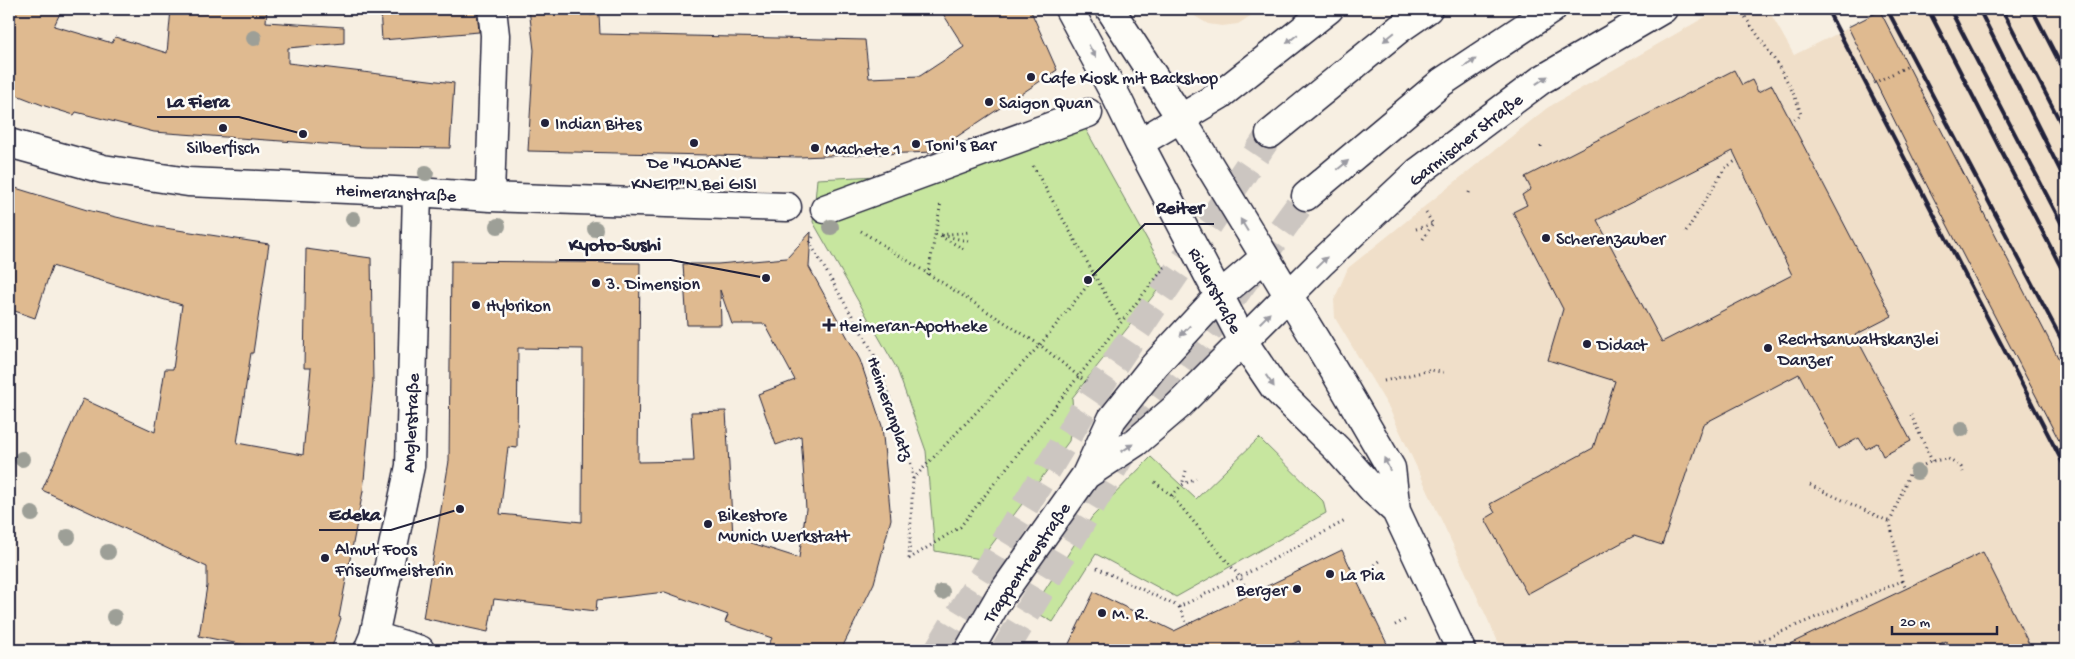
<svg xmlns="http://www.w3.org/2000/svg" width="2075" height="659" viewBox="0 0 2075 659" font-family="'Gochi Hand',sans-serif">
  <rect width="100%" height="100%" fill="#f7efe2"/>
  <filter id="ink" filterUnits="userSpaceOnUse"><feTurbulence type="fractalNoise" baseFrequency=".02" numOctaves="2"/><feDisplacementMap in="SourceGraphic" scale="10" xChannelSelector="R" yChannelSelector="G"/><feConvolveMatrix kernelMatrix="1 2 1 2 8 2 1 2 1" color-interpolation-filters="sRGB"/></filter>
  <g filter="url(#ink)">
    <path fill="#f0dfc9" d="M1188,9H1261L1238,24L1222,26L1208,24L1193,15Z
      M1719,9H1768L1794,55L1887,9H2066V650H1502L1389,408L1335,318L1334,300L1348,268L1547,108Z"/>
    <path fill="#c7e69f" stroke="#74846d" d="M1084,126L1168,277L1072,398L1073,413L1069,441L981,559L935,551L926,451L897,369L813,222L817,179L959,172Z
      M1259,438L1323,501L1326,513L1176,597L1096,554L1053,622L1032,610L1092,517L1151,457L1196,499Z"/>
    <path fill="#dfba90" stroke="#22223b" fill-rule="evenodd" d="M9,9H62L54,26L112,43L115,37L167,53L171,9H267L266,22L344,27V43L288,48V63L454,83L450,148L366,147L154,132L76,112L74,115L45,106L9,92Z
      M380,9H477L479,32L382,40Z
      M529,9H589L590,15L599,14L600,34L865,40L869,78L920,76L964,47L940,9H1030L1057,70L934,152L799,157L528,151L534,50Z
      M1880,11L2066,373V454L1920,172L1848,27Z
      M1734,70L1742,85L1752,80L1758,92L1772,85L1892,316L1855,335L1911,441L1883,456L1877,443L1866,449L1859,438L1838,449L1799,374L1703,424L1662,545L1634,536L1527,594L1485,519L1495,513L1490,504L1593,448L1615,381L1548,360L1563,309L1513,212L1527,205L1522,195L1531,189L1525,177ZM1733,151L1792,275L1662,342L1597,220Z
      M9,186L87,210L158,227L269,244L253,353H251L237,443L303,455L311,368H304L306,249L371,258L373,382L363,491L339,617L341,618L331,650H270L199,636L207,586V567L42,490L83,399L155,432L165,369H173L182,305L52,266L35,318L9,309Z
      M811,232L809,267L860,360L882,426L891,519L874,583L841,650H766L772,638L725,622L728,615L665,592L597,600L596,611L494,599L488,632L423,618L449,461L451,261L640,263L638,462L694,461L691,412L726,411L733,537L799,558L806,509L801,436L776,445L758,394L795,380L765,324H732L720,290L721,325H687L683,264H718L787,258ZM518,348L583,349L582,522L500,514L508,447L517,448Z
      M1342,550L1390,650H1303L1299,641L1280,650H1066L1094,592L1174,631Z
      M1983,552L2032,650H1951L1946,641L1927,650H1777Z"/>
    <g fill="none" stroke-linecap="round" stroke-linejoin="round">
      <path stroke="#ccc6c1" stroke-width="28" stroke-dasharray="28 14" stroke-linecap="butt" d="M938,650L1084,409L1270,134
        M1005,650L1135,432L1306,196"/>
      <defs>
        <path id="minor" d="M1069,9L1117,98L1139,143L1243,341L1274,387L1337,449L1374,491L1396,511
          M1110,9L1180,117L1335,372L1391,468L1396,511L1461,650
          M9,143L103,169L188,182L417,192L490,197L787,207
          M1139,143L1220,95L1329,9
          M490,197L495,35L492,9
          M825,209L1088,113
          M1086,475L1136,442L1178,406L1320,264L1418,172L1541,80L1663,9
          M374,636L420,650
          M368,650L374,636L410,466L417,192
          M969,650L999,598L1086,475L1112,419L1154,366L1219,296L1264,258"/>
        <path id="highway" d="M1270,134L1399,29L1428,9
          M1306,196L1442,82L1552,9"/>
      </defs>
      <use href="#minor" stroke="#22223b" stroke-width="31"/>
      <use href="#highway" stroke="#22223b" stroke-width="31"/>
      <path stroke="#22223b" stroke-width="3" stroke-dasharray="1 4" stroke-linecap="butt" d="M1740,9C1761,42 1791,77 1801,115L1791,121
        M1874,83L1908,66
        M1541,147V143
        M1033,166L1121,322
        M1469,193L1470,190
        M1416,229L1433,224
        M861,231L1040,345L1087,383
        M1686,232L1725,168L1737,160
        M936,234L966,250
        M813,237L810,243L873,352L909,451L913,479L909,559
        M1423,239L1433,224L1424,210
        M968,241L940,235L970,232
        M928,275L941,202
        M1384,381L1431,370L1446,373
        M1911,415L1932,461
        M2065,456L2066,455
        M1186,471L1182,485L1196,478
        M913,479L1040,345L1095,276
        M1155,482L1172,496L1240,577L1249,595
        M1810,485L1890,522
        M1172,496L1182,485
        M909,559L960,527L1167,264
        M1374,565L1380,560
        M1097,568L1179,607L1240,577L1345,521
        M1902,581L1906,589
        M1179,607L1187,624
        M1395,625L1407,619
        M1760,641L1764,648
        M1749,650L1750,645L1902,581L1890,522L1910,472L1932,461L1948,459L1961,467L1963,472"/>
      <use href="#minor" stroke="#fdfcf7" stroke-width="28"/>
      <use href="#highway" stroke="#fdfcf7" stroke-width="28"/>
      <path stroke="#22223b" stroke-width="4" d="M1827,9L2066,469
        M1887,9L2066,348
        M1928,9L2066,277
        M1950,9L2066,232
        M1979,9L2066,182
        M2002,9L2066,133
        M2032,9L2066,75"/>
    </g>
    <g fill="#9d9f97">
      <circle cx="254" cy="38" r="8"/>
      <circle cx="426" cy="173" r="8"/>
      <circle cx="353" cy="219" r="8"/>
      <circle cx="498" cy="226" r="8"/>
      <circle cx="831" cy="227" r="8"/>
      <circle cx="595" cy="229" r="8"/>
      <circle cx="1962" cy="429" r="8"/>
      <circle cx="22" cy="459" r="8"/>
      <circle cx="1917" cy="472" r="8"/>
      <circle cx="32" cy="514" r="8"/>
      <circle cx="68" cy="537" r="8"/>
      <circle cx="108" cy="552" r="8"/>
      <circle cx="942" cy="592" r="8"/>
      <circle cx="114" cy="617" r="8"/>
    </g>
    <defs><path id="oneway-solid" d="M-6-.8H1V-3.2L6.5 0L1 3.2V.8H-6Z" transform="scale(1.25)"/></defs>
    <g fill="#9a9aa2">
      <use href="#oneway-solid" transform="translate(1389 37) rotate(141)"/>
      <use href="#oneway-solid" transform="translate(1292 39) rotate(141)"/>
      <use href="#oneway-solid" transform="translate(1092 51) rotate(61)"/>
      <use href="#oneway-solid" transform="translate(1470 63) rotate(-34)"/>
      <use href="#oneway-solid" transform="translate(1542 80) rotate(-34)"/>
      <use href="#oneway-solid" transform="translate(1343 165) rotate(-40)"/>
      <use href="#oneway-solid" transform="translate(1244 225) rotate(-121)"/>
      <use href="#oneway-solid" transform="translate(1322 262) rotate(-44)"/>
      <use href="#oneway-solid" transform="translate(1265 318) rotate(-45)"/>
      <use href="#oneway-solid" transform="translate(1185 331) rotate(133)"/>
      <use href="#oneway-solid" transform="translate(1270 381) rotate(55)"/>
      <use href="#oneway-solid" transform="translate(1127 448) rotate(-34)"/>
      <use href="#oneway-solid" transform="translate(1387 464) rotate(-115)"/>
    </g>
  </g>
  <g fill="#22223b" stroke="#fdfcf7" stroke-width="2">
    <circle cx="1031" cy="77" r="5"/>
    <circle cx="989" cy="102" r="5"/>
    <circle cx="545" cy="123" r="5"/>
    <circle cx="223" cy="128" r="5"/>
    <circle cx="694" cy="143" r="5"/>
    <circle cx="916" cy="144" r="5"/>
    <circle cx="815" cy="148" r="5"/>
    <circle cx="1546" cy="238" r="5"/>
    <circle cx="596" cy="283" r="5"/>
    <circle cx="476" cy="305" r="5"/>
    <path d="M826.5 317.5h5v5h5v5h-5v5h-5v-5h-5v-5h5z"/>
    <circle cx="1587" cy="344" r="5"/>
    <circle cx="1768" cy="348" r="5"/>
    <circle cx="708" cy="524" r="5"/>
    <circle cx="325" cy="558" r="5"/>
    <circle cx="1330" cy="574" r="5"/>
    <circle cx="1297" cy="589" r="5"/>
    <circle cx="1102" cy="613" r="5"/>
  </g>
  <g text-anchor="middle" stroke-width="5" stroke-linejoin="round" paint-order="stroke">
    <g font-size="18" fill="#22223b" stroke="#fdfcf7" text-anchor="start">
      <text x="1041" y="83">Cafe Kiosk mit Backshop</text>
      <text x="999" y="108">Saigon Quan</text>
      <text x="555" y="129">Indian Bites</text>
      <text x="926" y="150">Toni's Bar</text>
      <text x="223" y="153" text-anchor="middle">Silberfisch</text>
      <text x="825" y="154">Machete 1</text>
      <text x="694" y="168" text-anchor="middle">De "KLOANE<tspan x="694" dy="21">KNEIP"N Bei GISI</tspan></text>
      <text x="1556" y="244">Scherenzauber</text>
      <text x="606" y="289">3. Dimension</text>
      <text x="486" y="311">Hybrikon</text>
      <text x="839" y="331">Heimeran-Apotheke</text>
      <text x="1778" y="344">Rechtsanwaltskanzlei<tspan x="1778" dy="21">Danzer</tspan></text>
      <text x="1597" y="350">Didact</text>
      <text x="718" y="520">Bikestore<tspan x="718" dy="21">Munich Werkstatt</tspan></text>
      <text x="335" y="554">Almut Foos<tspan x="335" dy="21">Friseurmeisterin</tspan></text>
      <text x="1340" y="580">La Pia</text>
      <text x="1287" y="595" text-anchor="end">Berger</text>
      <text x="1112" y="619">M. R.</text>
    </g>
    <g font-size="18" fill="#22223b" stroke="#fdfcf7">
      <text transform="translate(1465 139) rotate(-38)" y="6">Garmischer Straße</text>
      <text transform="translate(396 192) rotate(3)" y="6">Heimeranstraße</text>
      <text transform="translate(1216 290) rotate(62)" y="6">Ridlerstraße</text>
      <text transform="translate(891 408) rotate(71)" y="6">Heimeranplatz</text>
      <text transform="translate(410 423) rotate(-87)" y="6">Anglerstraße</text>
      <text transform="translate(1026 562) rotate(-56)" y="6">Trappentreustraße</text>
    </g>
  </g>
  <path fill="none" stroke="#22223b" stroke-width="2" d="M303 134L239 117H157M1088 280L1145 224H1214M766 278L671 260H559M460 509L391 530H319"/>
  <g fill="#22223b" stroke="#fdfcf7" stroke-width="2">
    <circle cx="303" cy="134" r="5"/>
    <circle cx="1088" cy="280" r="5"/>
    <circle cx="766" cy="278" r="5"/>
    <circle cx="460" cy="509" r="5"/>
  </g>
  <g font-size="19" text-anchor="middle" font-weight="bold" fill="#22223b" stroke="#fdfcf7" stroke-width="5" stroke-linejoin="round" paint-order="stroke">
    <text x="198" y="107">La Fiera</text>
    <text x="1180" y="213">Reiter</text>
    <text x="615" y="250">Kyoto-Sushi</text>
    <text x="355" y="520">Edeka</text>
  </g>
  <rect width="2075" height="659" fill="none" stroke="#fdfcf7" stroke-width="30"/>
  <rect x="15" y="15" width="2045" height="629" fill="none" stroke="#22223b" stroke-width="2" filter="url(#ink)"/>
  <path d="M1892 626v8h105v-8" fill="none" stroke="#22223b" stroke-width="2.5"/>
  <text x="1900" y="626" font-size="15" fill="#22223b" stroke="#fdfcf7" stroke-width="4" paint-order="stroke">20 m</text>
</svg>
